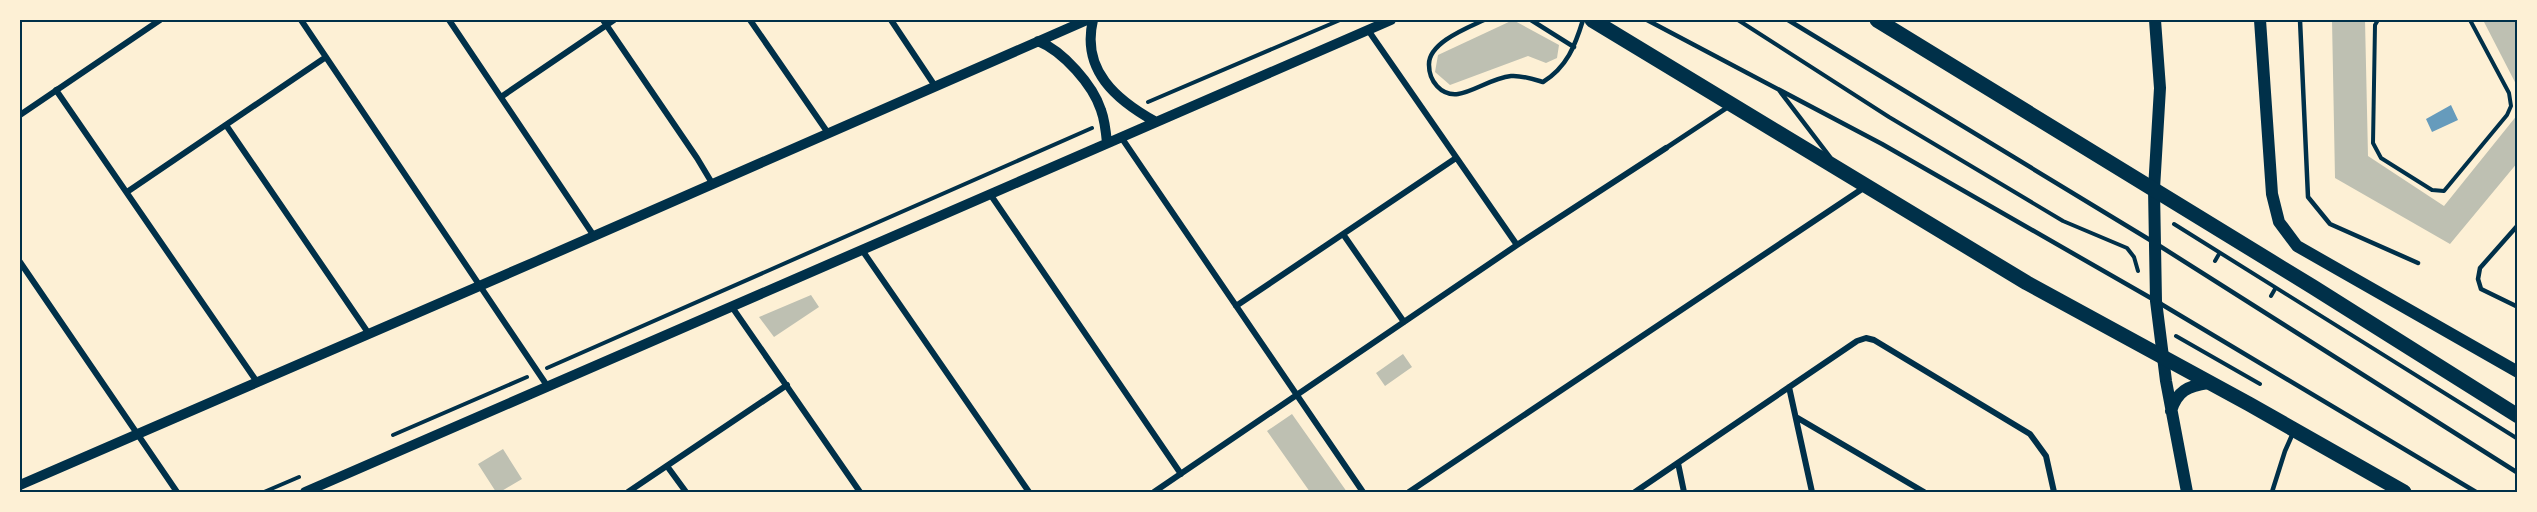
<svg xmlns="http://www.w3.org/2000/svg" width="2537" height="512" viewBox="0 0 2537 512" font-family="'Titillium Web',sans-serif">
  <rect width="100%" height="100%" fill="#fdf0d5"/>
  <path fill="#669bbc" d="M2451,105L2458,120L2432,132L2426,119Z"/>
  <path fill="#bec0b2" d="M1513,20L1559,45L1557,58L1546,63L1528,56L1450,85L1435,72L1438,55Z
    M2332,20H2365L2368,156L2444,206L2518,114V162L2450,244L2335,178Z
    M2483,20H2515L2518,26V88Z
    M811,295L819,307L774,337L759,317Z
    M1403,354L1412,367L1385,386L1376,373Z
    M1292,414L1347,492H1310L1267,431Z
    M503,449L522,479L500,492H496L478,464Z"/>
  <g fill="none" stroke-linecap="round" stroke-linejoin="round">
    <path stroke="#003049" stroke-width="4" d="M1738,20L1889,117L2063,221L2127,248L2134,257L2138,271
      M2378,20L2375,25L2373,143L2381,158L2432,190L2444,191L2507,115L2511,106L2509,93L2470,20
      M1148,102L1340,20
      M2174,224L2518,439
      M2215,261L2219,254
      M2271,296L2275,289
      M2176,336L2260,384
      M547,368L1092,128
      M393,435L527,377
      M264,492L299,477"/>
    <path stroke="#003049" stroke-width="4.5" d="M1484,20C1467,28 1428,43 1429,65C1429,81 1441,96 1458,94C1473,92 1492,78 1511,76C1521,75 1533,79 1543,82C1567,67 1575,46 1583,20
      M1531,20L1574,47
      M1647,20L1882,144L2156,301L2476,492
      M1788,20L2155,243L2518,473
      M2300,20L2308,197L2330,224L2418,263
      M1779,90L1830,157
      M2518,225L2480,268L2478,279L2481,289L2518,307
      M2272,492L2285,451L2293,433"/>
    <path stroke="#003049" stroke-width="5" d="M1666,148L1731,105"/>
    <path stroke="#003049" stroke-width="6" d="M301,20L548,387
      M449,20L594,236
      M603,20L697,158L712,183
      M750,20L828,133
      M891,20L935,86
      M1368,30L1517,245
      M56,90L257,382
      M501,97L614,20
      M20,115L160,20
      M226,125L369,334
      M1121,137L1363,492
      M127,192L326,57
      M990,194L1181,474
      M1343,234L1404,322
      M862,250L1029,492
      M20,262L177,492
      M1236,306L1456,158
      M732,307L860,492
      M1789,387L1812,492
      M1796,417L1924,492
      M1678,463L1684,492
      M667,466L686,492
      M628,492L787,385
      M1154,492L1517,245L1666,148
      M1409,492L1865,187
      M1635,492L1857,341L1866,338L1874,340L2030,434L2046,456L2054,492"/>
    <path stroke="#003049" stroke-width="10" d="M1093,20C1081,70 1116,100 1156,122
      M1038,41C1063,51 1093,85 1101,110C1105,121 1106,132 1107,143
      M20,485L537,261L1087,20
      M305,492L1391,20"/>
    <path stroke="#003049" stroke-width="12" d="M2155,20L2160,88L2154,189L2156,301L2166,381L2187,492
      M2260,20L2272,194L2279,222L2297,246L2518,372
      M2171,411C2177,391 2188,386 2208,383"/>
    <path stroke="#003049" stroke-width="15" d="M1592,20L2027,283L2249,404L2404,492
      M1877,20L2313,287L2518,416"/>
  </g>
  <rect width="2537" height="512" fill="none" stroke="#fdf0d5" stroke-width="42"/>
  <rect x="21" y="21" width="2495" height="470" fill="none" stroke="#003049" stroke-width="2"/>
</svg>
